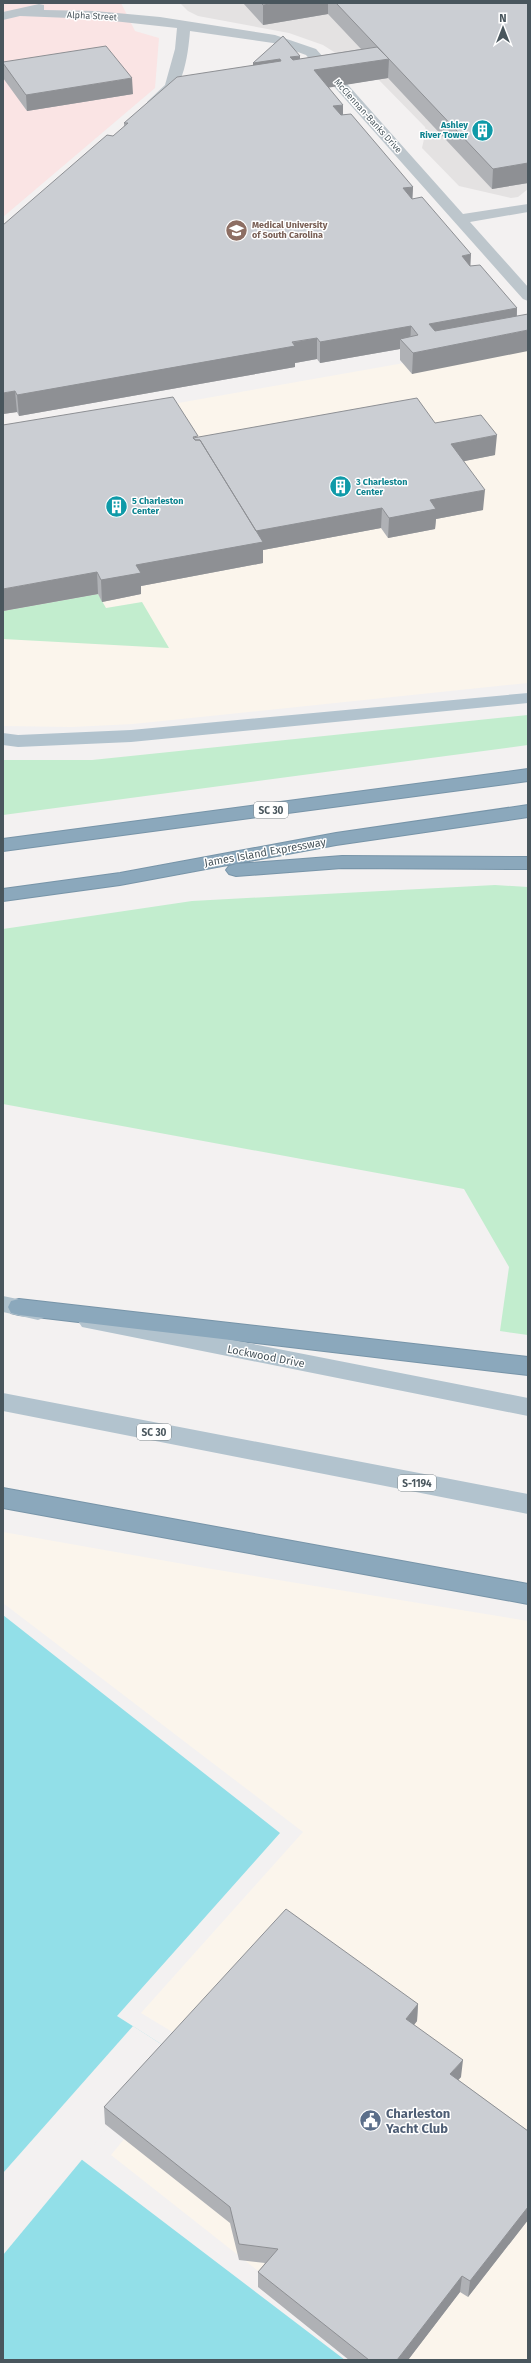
<svg xmlns="http://www.w3.org/2000/svg" width="531" height="2363" viewBox="0 0 531 2363" font-family="'Fira Sans',sans-serif">
  <rect width="100%" height="100%" fill="#f3f1f1"/>
  <path fill="#fbf5ec" d="M528,341V683L133,724L72,727L3,726V434Z
    M3,1532L206,1568L528,1621V2360H371L111,2155L199,2048L141,2013L303,1832L3,1603Z"/>
  <path fill="#e4e2e2" d="M180,3H528V189L518,197L511,198L459,186L422,148L426,130L425,127L378,79L348,67L334,52L323,45L289,33L198,16L188,11Z"/>
  <path fill="#fae4e4" d="M3,3H121L135,31L159,38L155,88L3,217Z"/>
  <path fill="#c2edce" d="M98,594L106,608L142,602L169,648L3,639V611Z
    M528,715V745L3,815V760H92Z
    M495,885L528,887V1335L500,1331L509,1267L464,1189L3,1104V929L192,901Z"/>
  <path fill="#92dfe8" d="M3,1615L280,1833L117,2016L172,2051L81,2159L345,2360H3Z"/>
  <path fill="#f3f1f1" d="M133,2026L172,2051L3,2255V2173Z"/>
  <g fill="none" stroke-linecap="round" stroke-linejoin="round">
    <defs>
      <path id="highway" d="M528,769V781L3,851V839Z
        M528,805V817L336,845L120,885L3,901V889L120,873L336,833Z
        M342,856L528,857V869L342,868L236,876L229,874L226,870L229,866L236,864Z
        M19,1299L528,1357V1375L19,1315L11,1313L8,1307L11,1301Z
        M3,1488L528,1584V1604L3,1508Z"/>
    </defs>
    <use href="#highway" stroke="#7794a8" stroke-width="2"/>
    <path fill="#bdc6cc" fill-rule="evenodd" d="M39,4L44,5V10L95,11L160,17L275,35L316,49L463,214L528,204V212L470,222L528,287V301L523,299L306,55L273,43L190,31C188,56 183,99 154,106L147,102L165,85L175,49L177,28L95,19L20,16L3,20V12Z"/>
    <path fill="#b2c3ce" fill-rule="evenodd" d="M528,693V703L131,742L18,747L3,745V733L18,735L131,730Z
      M3,1296L46,1305L50,1311L46,1317L38,1320L3,1312Z
      M90,1312L528,1398V1416L82,1327L78,1321L82,1315Z
      M3,1393L528,1494V1514L3,1411Z"/>
    <use href="#highway" fill="#8ba8bc" fill-rule="evenodd"/>
  </g>
  <path fill="#afb1b5" d="M243,3H528V183L492,189L388,78L329,87L343,115L413,187L412,199L470,266L517,308V316L412,374L400,360V349L320,363L317,359L295,363V367L19,416L17,412L3,414L124,126V123L253,65L283,36L300,59L361,49L328,14L263,25Z
    M3,63L133,94L27,111L3,78Z
    M435,423L495,455L464,461L483,510L436,519L435,529L388,538L381,528L263,550V563L141,586V594L102,602L98,594L3,611L198,437Z
    M418,2004L417,2021L414,2025L461,2077L458,2080L528,2131V2220L468,2297L460,2292L408,2360H349L258,2287V2272L265,2263L239,2260L230,2223L105,2124L104,2107Z"/>
  <path fill="#8e9094" d="M278,3H328V14L263,25V5Z
    M300,56V75L290,57Z
    M280,59V79L253,83V63Z
    M389,59L388,78L314,90V70Z
    M132,78L133,94L27,111L26,95Z
    M343,105V125L333,106Z
    M528,163V183L492,189L493,169Z
    M413,187L412,207L403,188Z
    M471,254L470,275L462,256Z
    M517,308L516,329L428,345L429,324Z
    M411,326L410,347L400,339V349L320,363V342Z
    M528,330V351L412,374L413,353Z
    M317,338V359L295,363V367L19,416L17,395Z
    M15,391L17,412L3,414V393Z
    M497,435L495,455L450,464L451,444Z
    M485,490L483,510L436,519L435,529L388,538L389,518L430,500Z
    M382,508L381,528L263,550V563L141,586V594L102,602L101,580L136,565L255,531Z
    M97,572L98,594L3,611V589Z
    M418,2004L417,2021L405,2036L406,2019Z
    M463,2060L461,2077L448,2091L450,2074Z
    M528,2207V2220L468,2297L470,2281Z
    M462,2276L460,2292L408,2360H397Z"/>
  <path fill="#cbced3" stroke="#8e9094" d="M261,3H278L263,5Z
    M336,3H528V163L493,169Z
    M283,36L300,56L290,57L293,60L377,47L389,59L314,70L343,105L333,106L341,115L351,114L413,187L403,188L412,199L422,197L471,254L462,256L470,266L480,265L517,308L429,324L435,331L528,314V330L413,353L400,339L418,335L411,326L320,342L317,338L292,342L295,346L17,395L15,391L3,393V225L107,135L113,136L128,123H124L177,77L281,61L280,59L253,63Z
    M106,46L132,78L26,95L3,63V62Z
    M173,397L198,436L193,437L195,440H200L263,542L136,565L141,573L101,580L97,572L3,589V425Z
    M417,398L435,423L481,415L497,435L451,444L485,490L430,500L436,509L389,518L382,508L256,531L200,440H195L193,438Z
    M286,1909L418,2004L406,2019L463,2060L450,2074L528,2131V2207L470,2281L462,2276L397,2360H369L258,2272L278,2249L239,2244L230,2207L104,2107Z"/>
  <defs>
    <symbol id="building-disc" viewBox="-11 -11 22 22"><circle r="9.5" fill="#0f9aa8" stroke="#fff"/><path d="M-4-6H4V6H1V3H-1V6H-4ZM-2.5-4.3h1.7v1.8h-1.7ZM.8-4.3h1.7v1.8H.8ZM-2.5-1h1.7V.8h-1.7ZM.8-1h1.7V.8H.8Z" fill="#fff"/></symbol>
    <symbol id="university-disc" viewBox="-11 -11 22 22"><circle r="9.5" fill="#8d6e63" stroke="#fff"/><path d="M0-5L7-2L0 1L-7-2ZM-4 1L0 2.5L4 1V4Q0 6-4 4Z" fill="#fff"/></symbol>
    <symbol id="civic-disc" viewBox="-11 -11 22 22"><circle r="9.5" fill="#5c6f8a" stroke="#fff"/><path d="M-.6-6.5H3V-4.5H.6V-3L4-1V1h2V6H-6V1h2V-1L-.6-3ZM-1.2 2.5V6h2.4V2.5Z" fill="#fff"/></symbol>
  </defs>
  <g fill-rule="evenodd">
    <use href="#building-disc" x="470" y="118" width="25" height="25"/>
    <use href="#university-disc" x="224" y="218" width="25" height="25"/>
    <use href="#building-disc" x="328" y="474" width="25" height="25"/>
    <use href="#building-disc" x="104" y="494" width="25" height="25"/>
    <use href="#civic-disc" x="358" y="2108" width="25" height="25"/>
  </g>
  <g text-anchor="middle" stroke-width="3" stroke-linejoin="round" paint-order="stroke">
    <g font-size="9" fill="#49565d" stroke="#fff">
      <text transform="translate(92 16) rotate(3)" y="3">Alpha Street</text>
      <text transform="translate(368 116) rotate(48)" y="3">McClennan-Banks Drive</text>
    </g>
    <g font-size="9" font-weight="bold" fill="#0d838f" stroke="#fff" text-anchor="start">
      <text x="468" y="128" text-anchor="end">Ashley<tspan x="468" dy="10">River Tower</tspan></text>
      <text x="356" y="485">3 Charleston<tspan x="356" dy="10">Center</tspan></text>
      <text x="132" y="504">5 Charleston<tspan x="132" dy="10">Center</tspan></text>
    </g>
    <g font-size="9" font-weight="bold" fill="#785e54" stroke="#fff" text-anchor="start">
      <text x="252" y="228">Medical University<tspan x="252" dy="10">of South Carolina</tspan></text>
    </g>
    <g fill="#fff" stroke="#80898e" stroke-width="1">
      <rect x="254" y="802" width="34" height="16" rx="3"/>
      <rect x="137" y="1424" width="34" height="16" rx="3"/>
      <rect x="398" y="1475" width="38" height="16" rx="3"/>
    </g>
    <g font-size="10" font-weight="bold" fill="#49565d">
      <text x="271" y="814">SC 30</text>
      <text x="154" y="1436">SC 30</text>
      <text x="417" y="1487">S-1194</text>
    </g>
    <g font-size="11" fill="#49565d" stroke="#fff">
      <text transform="translate(265 852) rotate(-10)" y="4">James Island Expressway</text>
      <text transform="translate(266 1356) rotate(11)" y="4">Lockwood Drive</text>
    </g>
    <g font-size="13" font-weight="bold" fill="#4e5e75" stroke="#fff" text-anchor="start">
      <text x="386" y="2118">Charleston<tspan x="386" dy="15">Yacht Club</tspan></text>
    </g>
  </g>
  <rect width="531" height="2363" fill="none" stroke="#49565d" stroke-width="8"/>
  <g transform="translate(503 28)" stroke="#ffffff" stroke-width="3" paint-order="stroke">
  <path d="M0-3L7 15L0 10L-7 15Z" fill="#49565d"/>
  <text y="-6" font-size="11" font-weight="bold" text-anchor="middle" fill="#49565d">N</text>
  </g>
</svg>
